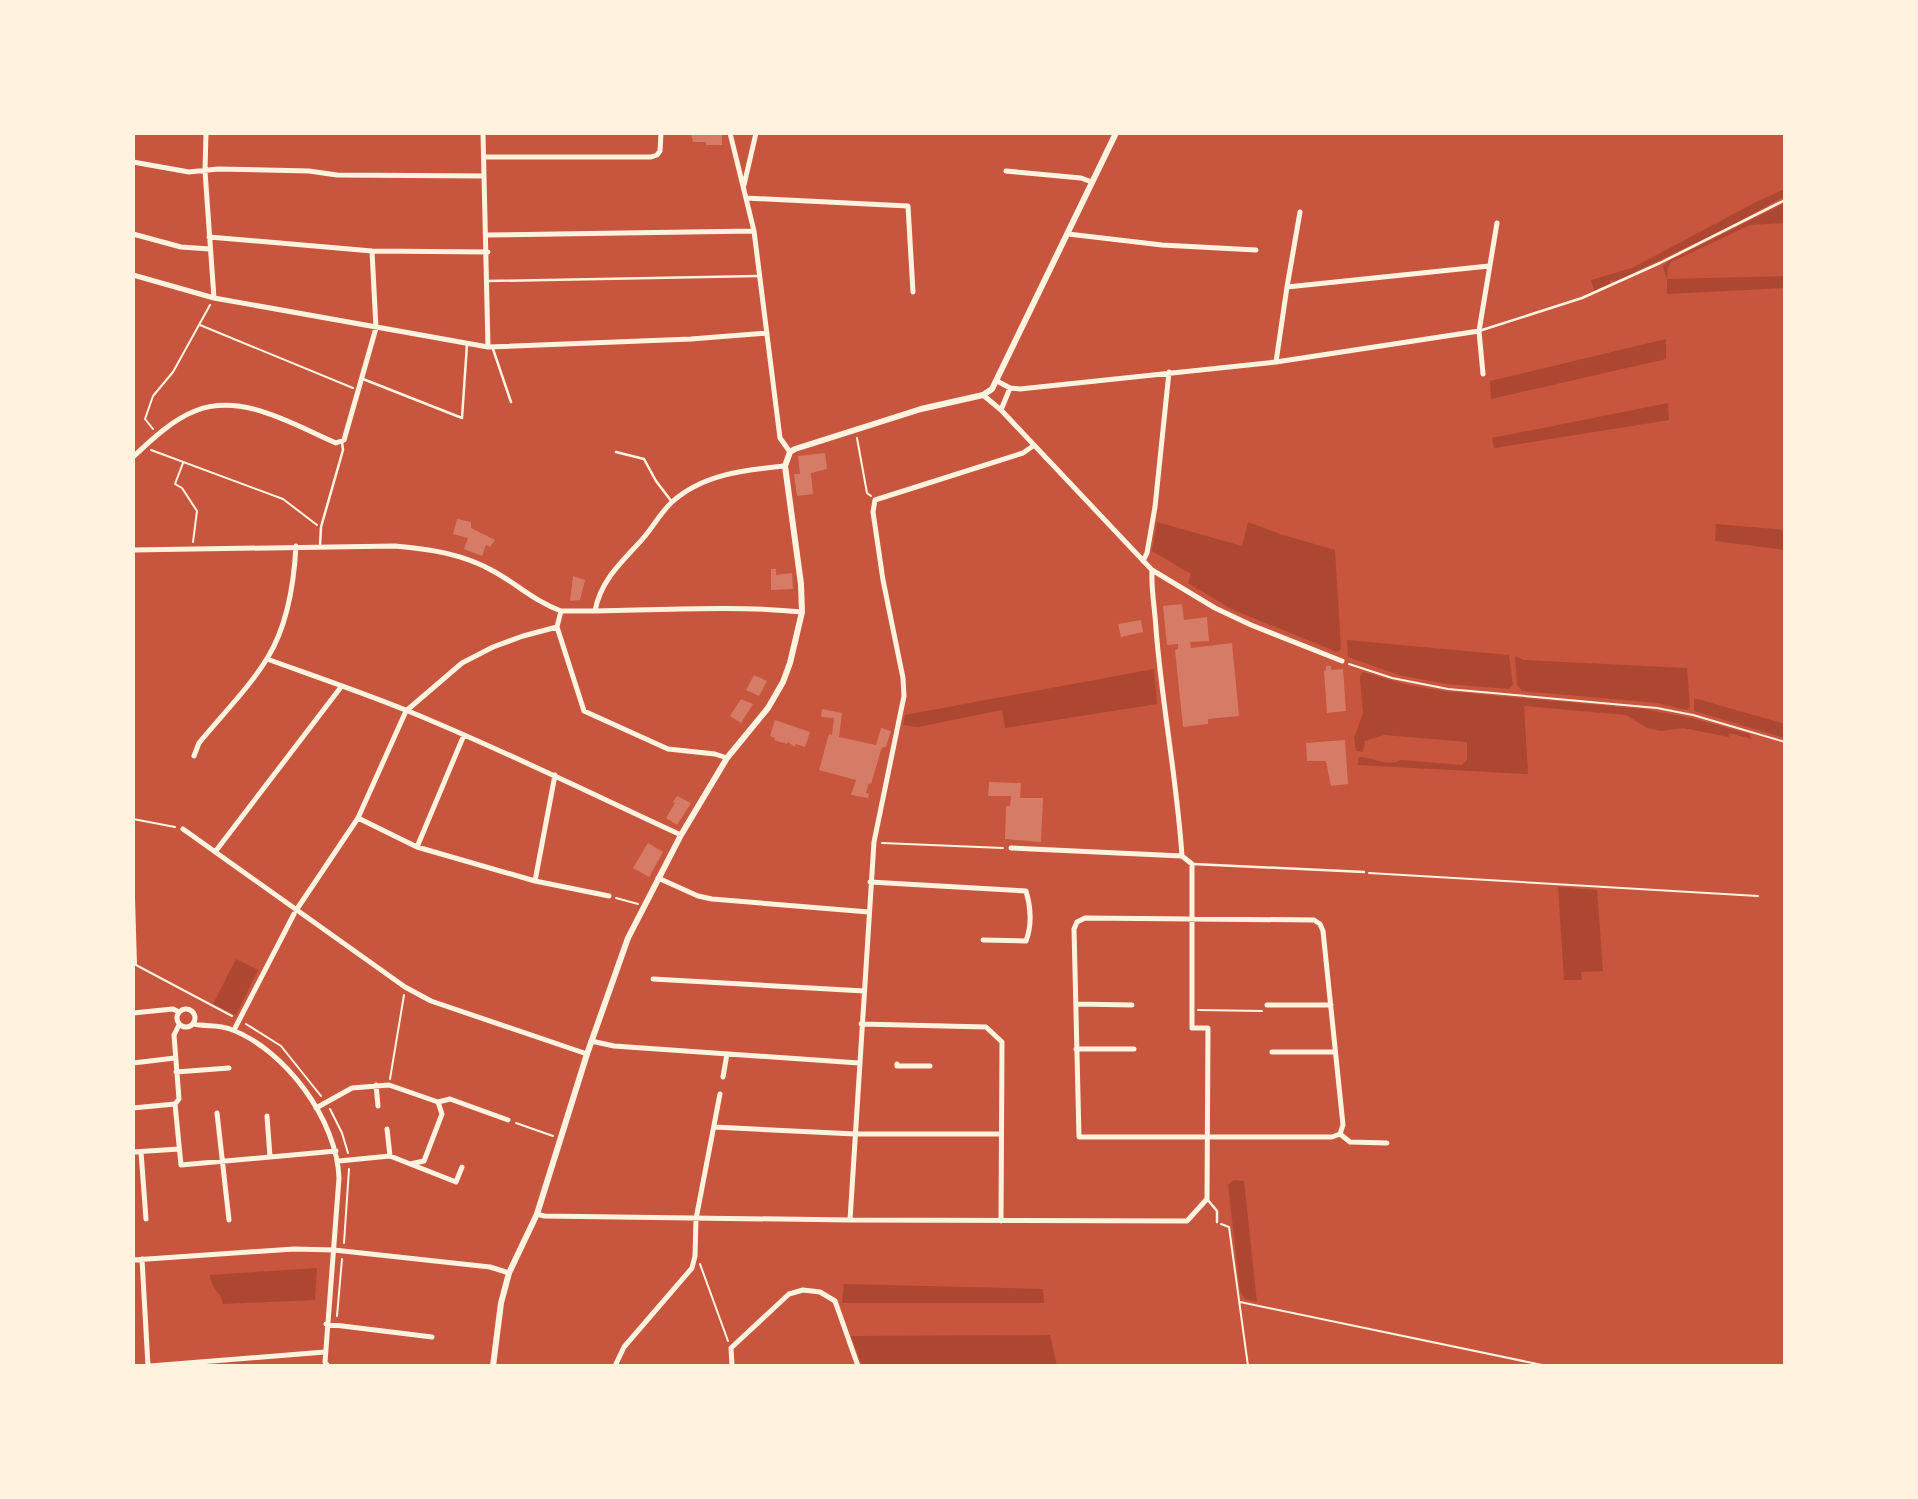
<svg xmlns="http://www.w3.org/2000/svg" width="1918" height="1499" viewBox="0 0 1918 1499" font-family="'Noto Sans',sans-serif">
  <rect width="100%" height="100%" fill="#c8553d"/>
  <path fill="#ae4732" d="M1785,189V196L1729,227L1616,281L1610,280V284L1594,291L1591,280L1632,268L1758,201Z
    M1785,203V223L1750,225L1695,251L1671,262L1668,268L1667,279L1785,276V288L1667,294V280L1663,266L1669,261Z
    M1666,339V359L1491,399L1490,381Z
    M1668,403L1669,420L1494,448L1492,438Z
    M1157,522L1242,546L1248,522L1280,534L1335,550L1341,649L1337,652L1231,609L1188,583L1191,574L1152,551Z
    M1716,524L1785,530V550L1715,541Z
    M1347,640L1509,655L1513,684L1509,689L1446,684L1399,675L1348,657Z
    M1515,656L1524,660L1687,668L1690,707L1686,710L1657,703L1522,691L1517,685Z
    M1154,669L1157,704L1005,728L1002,710L918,727L903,725L905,715Z
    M1363,672L1408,685L1444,691L1643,709L1692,718L1749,734L1752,739L1729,733V737L1683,728L1661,731L1647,728L1626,715L1524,706L1528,774L1357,765L1359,757C1374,756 1385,768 1401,760L1462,765L1467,760V742L1384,735L1365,741L1363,752L1356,751L1354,738L1363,713L1360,677Z
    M1694,698L1785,724V738L1694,711Z
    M1558,887L1597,890L1603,971L1581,972L1582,980H1564Z
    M236,959L258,970L236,1015L213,1004Z
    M1234,1180L1244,1181L1257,1302L1245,1299L1240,1291L1229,1193L1228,1185Z
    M317,1268L315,1300L223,1304C222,1293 211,1289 210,1275Z
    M844,1284L1043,1289L1044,1303H842Z
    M1050,1335L1057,1366H862L851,1336Z"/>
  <path fill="#d67c66" d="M691,133H722V145H706V142H693Z
    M825,453L827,469L811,473L813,494L797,496L794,474H800L798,456Z
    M457,519L471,522V528L495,540L490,547L486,545L482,556L464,549L468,538L453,534Z
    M771,569H776V575L792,573L793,589L771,590Z
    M573,576L585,580L580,600L570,601Z
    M1182,604L1184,620L1207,617L1209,641L1190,642L1191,648L1232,643L1239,716L1208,719V724L1183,727L1175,650L1178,649V644L1167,645L1163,606Z
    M1141,620L1143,632L1121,637L1118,624Z
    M1326,666H1331V670L1343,669L1346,711L1327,713L1324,671L1326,670Z
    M754,675L767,681L759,696L746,690Z
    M741,699L753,704L741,723L730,716Z
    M822,709L842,713L839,737L876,745L881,728L891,731L886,747H883L881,750L871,784L869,783L866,793L869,794L868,798L851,795L856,780L819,770L829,734L832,735L834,718L821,717Z
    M775,720L810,732L805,747L796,744L795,747L788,742L787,744L774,740L775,738L770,736Z
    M1345,740L1348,784L1331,786L1326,761H1307L1306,743Z
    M989,782L1021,783L1020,798H1043L1041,842L1005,839L1006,806H1010L1011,796H988Z
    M677,796L691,803L677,825L666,818L675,803L673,802Z
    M648,843L663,852L649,877L633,868Z"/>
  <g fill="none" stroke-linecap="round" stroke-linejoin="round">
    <path stroke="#fff3e0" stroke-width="2" d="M200,325L353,388
      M153,429L145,419L153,396L173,372L210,305
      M857,438L867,493L871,496
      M151,450L283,499L317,525
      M183,463L175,484L182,488L197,511L193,542
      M1349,664L1392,678L1448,689L1657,708L1693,715L1785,742
      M133,819L175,827
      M882,843L1003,848
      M133,864L136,965L232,1016
      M1369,873L1758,896
      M616,898L638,904
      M1198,1010L1262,1011
      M246,1024L281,1046L321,1096
      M390,1079L404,995
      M330,1109L342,1133L348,1153
      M516,1123L553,1136
      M1221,1224L1229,1227L1248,1366
      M344,1243L349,1169
      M700,1264L728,1341
      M1240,1302L1547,1366
      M337,1316L342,1259"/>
    <path stroke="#fff3e0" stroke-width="2.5" d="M488,281L758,276
      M1479,331L1582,298L1660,263L1785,200
      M493,349L511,402
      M363,379L462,418L467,344
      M616,452L644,459L656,481L672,502
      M320,546L321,527L343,450L342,442
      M1193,864L1364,872
      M1207,1199L1217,1211V1222"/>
    <path stroke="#fff3e0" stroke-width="5" d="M206,133L205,171L214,298
      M483,133L488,347
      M730,133L754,231L780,438L790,452
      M484,157H651L657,155L660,151L661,133
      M133,162L189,172L218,169L309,171L337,175L484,176
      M1006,171L1081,178L1092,182
      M744,185L756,133
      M746,198L908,206L913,292
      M133,234L181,247L210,249
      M1068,234L1162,245L1256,250
      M487,235L754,231
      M209,237L372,251L488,252
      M133,275L214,298L488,347L691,339L767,333
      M1287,287L1300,212
      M1276,362L1287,287L1489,266
      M1483,374L1479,331L1497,223
      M997,381L1010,388L1020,389L1276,362L1479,331
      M983,395L1001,410L1152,570L1215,608L1251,625L1342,661
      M1001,410L1010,388
      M133,457C151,440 172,420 195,411C242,392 294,425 336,443L344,440L376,328L372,251
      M133,550L395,546C430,549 464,554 495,572C518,585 536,602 561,611C641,612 723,604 802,612
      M1143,561L1147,553L1155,507L1169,372
      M595,611C600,583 619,564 638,544C651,531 659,514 672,502C703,474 745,470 785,466
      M557,627L584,711L668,749L715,754L727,758
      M267,659C314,676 361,692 408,711C501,749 590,793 681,835
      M194,756L199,743C221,716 250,687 268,657C288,624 294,584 296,546
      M358,818L417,847L535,881L609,896
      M183,829L405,987L431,1001L587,1054
      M417,847L464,735
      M1011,848L1182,856
      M215,852L341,687
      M658,878L698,896L712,899L869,912
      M535,881L555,775
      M870,882L1026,891C1031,907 1032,926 1026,941L983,940
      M297,909L358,818L406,711L462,663L493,647L523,636L557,627L561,611
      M1085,918L1314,920L1320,924L1323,931L1343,1125L1340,1134L1332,1137H1079L1074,929L1077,922Z
      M653,979L864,991
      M1076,1004L1132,1005
      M1267,1005H1331
      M177 1018a9 9 0 1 1 18 0a9 9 0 1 1-18 0Z
      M133,1013L173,1009L179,1012
      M193,1024C206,1027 218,1024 230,1029C285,1049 337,1120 339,1178L325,1362L328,1366
      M861,1024L986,1027L1002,1042L1001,1221
      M179,1025L174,1035L179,1099L175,1104L181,1165L336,1151
      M234,1030L294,914
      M591,1041L614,1046L859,1063
      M1076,1049H1134
      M1272,1052H1335
      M133,1063L175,1058
      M897,1064V1066H930
      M176,1072L229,1068
      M723,1077L727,1054
      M376,1085L378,1106
      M133,1108L175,1104
      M316,1108L352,1088L389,1085L438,1102L450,1099L508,1120
      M217,1113L229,1220
      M267,1116L270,1157
      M714,1127L855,1134H1001
      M387,1129L390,1156
      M1340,1134L1350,1142L1387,1143
      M133,1152L179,1149
      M141,1152L146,1219
      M339,1161L390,1156L456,1182L462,1167
      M410,1164L424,1161L442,1114L438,1102
      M537,1214L544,1216L850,1220L1187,1221L1207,1199L1208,1028H1192V864L1182,856C1177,780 1162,705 1156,629C1155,609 1151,590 1152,570
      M850,1220L874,842L904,696L903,678L883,580L873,512L875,500L1023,453L1033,446
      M142,1259L148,1366
      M133,1260L294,1249L334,1250L490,1267L509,1273
      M326,1324L432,1337
      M150,1366L325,1352
      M615,1366L624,1347L692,1268L695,1256L696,1219L720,1094
      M732,1366L731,1348L789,1294L803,1290L820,1292L835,1301L858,1366"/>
    <path stroke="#fff3e0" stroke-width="6" d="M493,1366L501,1303L509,1273L537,1214L587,1054L628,938L681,835L727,758L768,708L783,682L790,663L802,612L801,584L785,466L790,452L795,449L921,409L983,395L992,389L1116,133"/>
  </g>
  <rect width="1918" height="1499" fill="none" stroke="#fff3e0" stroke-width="270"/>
</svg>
